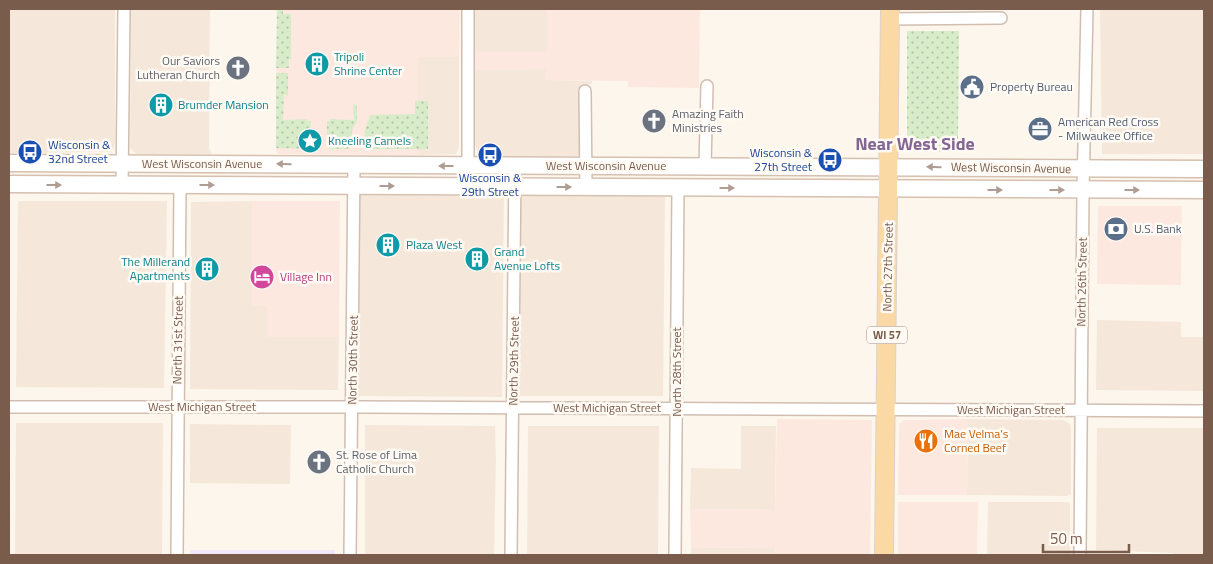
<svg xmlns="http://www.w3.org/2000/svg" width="1213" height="564" viewBox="0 0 1213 564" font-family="'Titillium Web',sans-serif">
  <defs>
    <pattern id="grass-dots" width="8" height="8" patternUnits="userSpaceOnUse" patternTransform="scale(1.25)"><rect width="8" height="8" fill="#d8ecc9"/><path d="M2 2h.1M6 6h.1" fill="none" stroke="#b4c2a5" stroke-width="1.8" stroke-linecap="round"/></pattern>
  </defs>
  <rect width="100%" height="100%" fill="#fdf6ec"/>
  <path fill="#f5e8da" d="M9,9H115V143L114,147L111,152L9,153Z
    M131,9H210L209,148L212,154H136L130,148Z
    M475,9H547V52H475Z
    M1100,9H1204V154H1102Z
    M418,57H459V147L456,154L418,155Z
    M547,69V80L592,81V84H581L579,155L576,156H486L478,153L475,145V70Z
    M359,195L504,196L502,397L358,396Z
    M521,195L665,197L663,396H520Z
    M18,201H167L164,388L16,387Z
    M252,201V306H267L268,337H339L338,390L190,389L191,202Z
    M1097,320L1181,322V337H1204V391L1096,390Z
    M968,419L1064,420L1070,424L1071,429V494L1067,496L967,495Z
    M16,423H163L162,555H15Z
    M190,424L291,425L290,484L190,483Z
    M365,425L495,426L496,459L494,555H365Z
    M528,426H659L658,555H527Z
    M741,426H776L775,510L690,509L691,468L741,469Z
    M1097,428H1204V555H1174L1173,553L1096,550Z
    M988,502H1067L1070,504V555H987Z
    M775,547L776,555H691V548Z"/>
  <path fill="#fde8e0" d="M277,9H460L459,57H418V155L278,154L276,151Z
    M547,9H700L699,88L628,87V81L546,80V69L475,70V52H547Z
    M252,201H340L339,337H267V306H252Z
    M1098,206H1182L1181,285L1097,284Z
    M777,419L872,420L870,555H776L775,547L691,548L690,509L775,510Z
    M968,419L967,495H898L899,424L904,420Z
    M898,502H978L977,555H898Z"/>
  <path fill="#f3e8fa" d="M190,550H335V555H190Z"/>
  <path fill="url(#grass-dots)" d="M277,9H283V14H291V59H289V68H276Z
    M907,31H959L958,152L910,151L907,145Z
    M276,73H288V96L284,94L283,96L284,97L283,120L307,119V121H311L310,143L308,149L276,148Z
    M415,101H428V149H364L365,130L370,115L415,114Z
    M353,104L357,105V121L353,128L348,149H330L327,143V121H330V119L354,120Z"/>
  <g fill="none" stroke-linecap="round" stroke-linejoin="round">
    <defs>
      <path id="street" d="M890,19L1001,18
        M585,91L586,187
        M468,166V9
        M705,166L707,86
        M122,185L124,9
        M9,407H364L1204,411
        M177,555L180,185
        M350,555L354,165
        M511,555L515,166
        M675,555L678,188
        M1080,555L1083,190L1087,9"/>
      <path id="secondary" d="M9,163L1204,169
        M9,184L1204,190"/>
      <path id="primary" d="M884,555L890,9"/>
    </defs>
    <use href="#street" stroke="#d1beb0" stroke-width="14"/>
    <use href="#secondary" stroke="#d6c0b0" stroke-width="19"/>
    <use href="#primary" stroke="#dad1cd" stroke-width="20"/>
    <use href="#street" stroke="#fff" stroke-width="11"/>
    <use href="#secondary" stroke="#fff" stroke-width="16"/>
    <use href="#primary" stroke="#fbd9a5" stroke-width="18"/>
  </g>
  <defs><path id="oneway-solid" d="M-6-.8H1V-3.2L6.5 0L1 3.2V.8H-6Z" transform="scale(1.25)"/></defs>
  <g fill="#af9d94">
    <use href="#oneway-solid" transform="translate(284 164) rotate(-179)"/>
    <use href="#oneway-solid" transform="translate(446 166) rotate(-180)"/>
    <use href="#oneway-solid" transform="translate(934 167) rotate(-179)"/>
    <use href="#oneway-solid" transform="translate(54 185)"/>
    <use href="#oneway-solid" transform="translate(207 185)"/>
    <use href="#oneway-solid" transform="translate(387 186)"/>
    <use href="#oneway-solid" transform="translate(564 187)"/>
    <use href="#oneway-solid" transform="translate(727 188)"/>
    <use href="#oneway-solid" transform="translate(995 190)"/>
    <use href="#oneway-solid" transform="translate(1057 190)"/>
    <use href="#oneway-solid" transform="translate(1132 190)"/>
  </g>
  <defs>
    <symbol id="building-disc" viewBox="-11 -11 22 22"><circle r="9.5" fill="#0f9aa8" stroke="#fffaf3"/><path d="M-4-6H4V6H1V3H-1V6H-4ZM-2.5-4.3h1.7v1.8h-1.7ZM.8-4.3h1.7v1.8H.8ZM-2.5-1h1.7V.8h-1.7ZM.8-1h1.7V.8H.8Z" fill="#fff"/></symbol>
    <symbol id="church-disc" viewBox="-11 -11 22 22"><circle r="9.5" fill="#6b7280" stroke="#fffaf3"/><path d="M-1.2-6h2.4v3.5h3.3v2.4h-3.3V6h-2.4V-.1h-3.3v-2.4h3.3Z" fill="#fff"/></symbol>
    <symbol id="civic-disc" viewBox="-11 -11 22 22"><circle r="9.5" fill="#5c6f8a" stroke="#fffaf3"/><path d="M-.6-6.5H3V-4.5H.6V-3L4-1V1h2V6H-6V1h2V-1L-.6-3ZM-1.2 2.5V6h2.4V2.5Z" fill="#fff"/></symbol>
    <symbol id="office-disc" viewBox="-11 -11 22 22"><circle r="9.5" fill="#5c6f8a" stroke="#fffaf3"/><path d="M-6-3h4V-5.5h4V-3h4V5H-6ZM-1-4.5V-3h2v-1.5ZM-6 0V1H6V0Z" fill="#fff"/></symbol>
    <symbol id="sight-disc" viewBox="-11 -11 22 22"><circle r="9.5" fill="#0f9aa8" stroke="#fffaf3"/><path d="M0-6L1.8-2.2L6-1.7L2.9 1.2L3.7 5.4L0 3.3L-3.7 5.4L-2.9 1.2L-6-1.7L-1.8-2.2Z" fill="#fff"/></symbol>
    <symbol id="bus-disc" viewBox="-11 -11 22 22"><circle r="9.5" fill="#1a4fb4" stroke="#fffaf3"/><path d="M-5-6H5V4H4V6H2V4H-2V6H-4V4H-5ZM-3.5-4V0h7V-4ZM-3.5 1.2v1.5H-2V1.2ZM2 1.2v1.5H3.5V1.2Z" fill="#fff"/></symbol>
    <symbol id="bank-disc" viewBox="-11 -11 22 22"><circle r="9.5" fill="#5c6f8a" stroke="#fffaf3"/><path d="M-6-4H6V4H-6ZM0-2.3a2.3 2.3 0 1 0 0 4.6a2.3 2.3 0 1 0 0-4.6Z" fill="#fff"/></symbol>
    <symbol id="hotel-disc" viewBox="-11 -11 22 22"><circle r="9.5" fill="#d1479c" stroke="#fffaf3"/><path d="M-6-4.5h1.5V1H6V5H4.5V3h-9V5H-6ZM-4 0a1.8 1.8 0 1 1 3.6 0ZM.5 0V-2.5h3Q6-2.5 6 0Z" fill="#fff"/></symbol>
    <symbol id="restaurant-disc" viewBox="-11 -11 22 22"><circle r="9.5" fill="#e8710a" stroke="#fffaf3"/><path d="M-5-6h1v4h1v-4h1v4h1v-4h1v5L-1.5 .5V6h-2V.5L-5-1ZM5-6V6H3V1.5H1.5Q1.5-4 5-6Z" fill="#fff"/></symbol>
  </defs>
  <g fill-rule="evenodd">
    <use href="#building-disc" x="303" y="50" width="28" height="28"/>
    <use href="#church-disc" x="224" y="54" width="28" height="28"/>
    <use href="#civic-disc" x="958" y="73" width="28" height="28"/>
    <use href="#building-disc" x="147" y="91" width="28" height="28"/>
    <use href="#church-disc" x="640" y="107" width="28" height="28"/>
    <use href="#office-disc" x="1026" y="115" width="28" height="28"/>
    <use href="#sight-disc" x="296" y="127" width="28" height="28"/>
    <use href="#bus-disc" x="16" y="138" width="28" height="28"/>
    <use href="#bus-disc" x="476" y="141" width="28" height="28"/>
    <use href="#bus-disc" x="816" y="146" width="28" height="28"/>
    <use href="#bank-disc" x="1102" y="215" width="28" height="28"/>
    <use href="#building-disc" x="374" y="231" width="28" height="28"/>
    <use href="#building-disc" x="463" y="245" width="28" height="28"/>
    <use href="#building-disc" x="193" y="255" width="28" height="28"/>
    <use href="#hotel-disc" x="248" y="263" width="28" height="28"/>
    <use href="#restaurant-disc" x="912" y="427" width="28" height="28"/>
    <use href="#church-disc" x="305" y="448" width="28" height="28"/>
  </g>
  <g text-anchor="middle" stroke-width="5" stroke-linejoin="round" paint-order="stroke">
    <rect fill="#fffaf3" stroke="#a28b7f" stroke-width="1" x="867" y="326.5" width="40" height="17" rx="4"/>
    <g font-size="11" font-weight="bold" fill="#7a5c4d">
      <text x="887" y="339">WI 57</text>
    </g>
    <g font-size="12" fill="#0d838f" stroke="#fffaf3" text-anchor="start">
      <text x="334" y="61">Tripoli<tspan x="334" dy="14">Shrine Center</tspan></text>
      <text x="178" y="109">Brumder Mansion</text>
      <text x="328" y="145">Kneeling Camels</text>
      <text x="406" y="249">Plaza West</text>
      <text x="494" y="256">Grand<tspan x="494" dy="14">Avenue Lofts</tspan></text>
      <text x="190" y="266" text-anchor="end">The Millerand<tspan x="190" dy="14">Apartments</tspan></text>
    </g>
    <g font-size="12" fill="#5b616d" stroke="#fffaf3" text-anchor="start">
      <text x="220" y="65" text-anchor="end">Our Saviors<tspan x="220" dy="14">Lutheran Church</tspan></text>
      <text x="672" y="118">Amazing Faith<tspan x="672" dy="14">Ministries</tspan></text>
      <text x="336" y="459">St. Rose of Lima<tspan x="336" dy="14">Catholic Church</tspan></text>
    </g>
    <g font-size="12" fill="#4e5e75" stroke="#fffaf3" text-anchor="start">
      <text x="990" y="91">Property Bureau</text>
      <text x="1058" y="126">American Red Cross<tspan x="1058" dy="14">- Milwaukee Office</tspan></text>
      <text x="1134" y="233">U.S. Bank</text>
    </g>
    <g font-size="12" fill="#164399" stroke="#fffaf3" text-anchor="start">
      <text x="48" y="149">Wisconsin &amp;<tspan x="48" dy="14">32nd Street</tspan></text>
      <text x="812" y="157" text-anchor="end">Wisconsin &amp;<tspan x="812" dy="14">27th Street</tspan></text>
      <text x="490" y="182" text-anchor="middle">Wisconsin &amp;<tspan x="490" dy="14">29th Street</tspan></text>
    </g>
    <g font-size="12" fill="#7a5c4d" stroke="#fffaf3">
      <text x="202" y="168">West Wisconsin Avenue</text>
      <text x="606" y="170">West Wisconsin Avenue</text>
      <text transform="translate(1011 168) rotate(1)" y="4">West Wisconsin Avenue</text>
      <text transform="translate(888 267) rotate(-89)" y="4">North 27th Street</text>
      <text transform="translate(1082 282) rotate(-89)" y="4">North 26th Street</text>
      <text transform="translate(178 340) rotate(-89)" y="4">North 31st Street</text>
      <text transform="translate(353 360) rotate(-89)" y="4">North 30th Street</text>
      <text transform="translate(514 361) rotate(-89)" y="4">North 29th Street</text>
      <text transform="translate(677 372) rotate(-90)" y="4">North 28th Street</text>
      <text x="202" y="411">West Michigan Street</text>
      <text x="607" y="412">West Michigan Street</text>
      <text x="1011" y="414">West Michigan Street</text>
    </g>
    <g font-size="12" fill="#b23c85" stroke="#fffaf3" text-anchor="start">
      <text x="280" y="281">Village Inn</text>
    </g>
    <g font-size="12" fill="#c56008" stroke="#fffaf3" text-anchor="start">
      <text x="944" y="438">Mae Velma’s<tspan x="944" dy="14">Corned Beef</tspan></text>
    </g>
    <g font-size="18" font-weight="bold" fill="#846695" stroke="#fffaf3">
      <text x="915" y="150">Near West Side</text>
    </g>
  </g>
  <rect width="1213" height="564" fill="none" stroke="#7a5c4d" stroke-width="20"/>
  <path d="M1043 544v8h86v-8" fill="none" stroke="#7a5c4d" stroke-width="2.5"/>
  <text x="1050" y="544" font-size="15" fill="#7a5c4d" stroke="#fffaf3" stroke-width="4" paint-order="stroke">50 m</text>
</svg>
